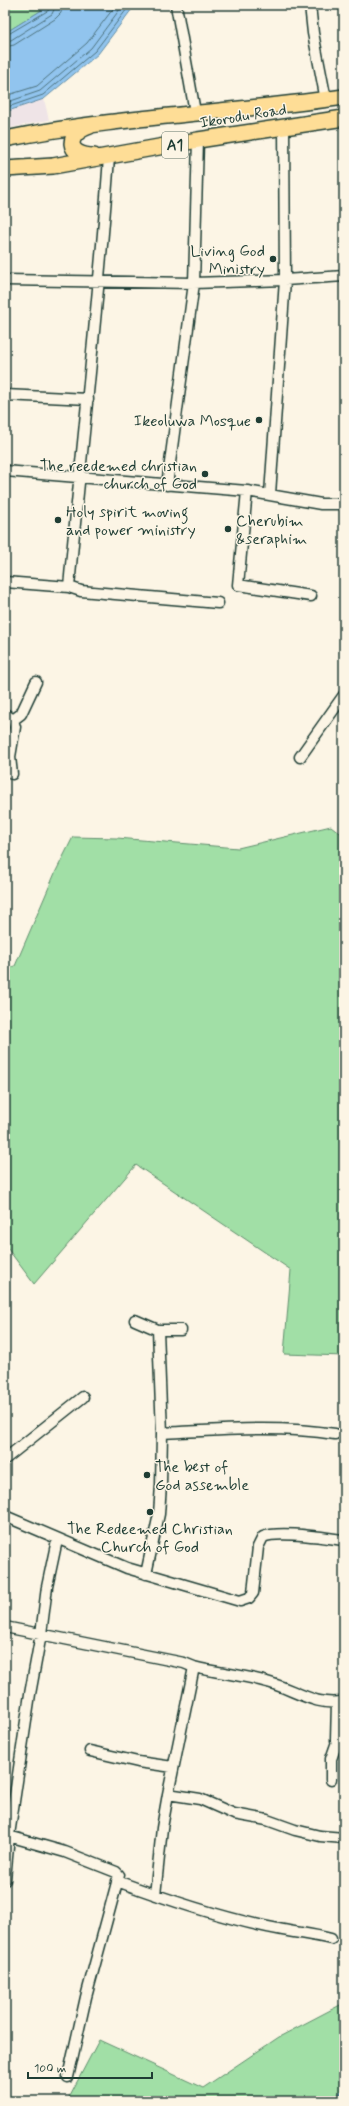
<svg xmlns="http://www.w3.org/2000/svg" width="349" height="2106" viewBox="0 0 349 2106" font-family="Mynerve,sans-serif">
  <rect width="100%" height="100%" fill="#fcf5e5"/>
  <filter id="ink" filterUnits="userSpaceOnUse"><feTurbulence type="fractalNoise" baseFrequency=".025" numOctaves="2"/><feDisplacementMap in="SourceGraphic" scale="8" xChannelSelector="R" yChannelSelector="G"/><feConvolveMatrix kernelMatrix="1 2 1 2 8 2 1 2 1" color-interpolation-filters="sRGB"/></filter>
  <g filter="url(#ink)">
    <path fill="#efe4e7" d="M44,99L49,120L5,129V112Z"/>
    <path fill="#a1dfa6" stroke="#608e6d" d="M5,5H50L5,33Z
      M331,826L344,836V1356L284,1354L291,1270L136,1165L34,1284L5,1245V968L15,966L55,873L73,837L117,838L238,848Z
      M344,2003V2101H67L99,2040L203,2088L279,2037Z"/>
    <path fill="#91c4ee" stroke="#638ea4" d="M50,5H135L98,54L44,99L5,112V33Z"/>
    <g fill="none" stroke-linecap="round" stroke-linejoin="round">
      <path stroke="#4d737e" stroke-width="1" d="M5,36L49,10L51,5
        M5,41L11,40L52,14L56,5
        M5,47L14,45L55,19L61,13L62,5
        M5,96L37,86L87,43L116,5
        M5,103L40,91L91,48L123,5
        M5,108L43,95L95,51L130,5"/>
      <path stroke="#638ea4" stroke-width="2.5" d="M335,2101L344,2087"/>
      <defs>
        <path id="minor" d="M176,5L195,112
          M310,5L313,33L326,100
          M5,280L194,283L285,280L344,276
          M5,395L88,399
          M5,471L247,491L321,504H344
          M167,485L194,283L198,140
          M247,491L238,585L311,596
          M270,494L285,280L284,126
          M5,582L69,587L81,591L218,603
          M69,587C82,443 99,301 109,157
          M5,714L13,720L15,727L10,757L12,774
          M13,720L21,714L36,682
          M300,757L344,695
          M135,1320L158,1330H181
          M162,1433C220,1430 278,1425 335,1434
          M5,1459L83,1397
          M5,1516L127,1568L240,1601L249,1598L253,1593L258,1547L263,1537C279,1530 326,1538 344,1540
          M146,1574L159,1514L161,1485L162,1433L158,1330
          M5,1627L184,1663L194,1667L168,1794L200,1799L234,1814L267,1820L295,1830L320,1836L344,1838
          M194,1667C218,1673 243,1675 267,1682C292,1688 317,1708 344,1701
          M337,1703L336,1740L337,1742L344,1744
          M90,1751L138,1762L173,1767
          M331,1780V1759L337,1742
          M5,1835L65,1852L116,1872L119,1875L86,1997L68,2077
          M5,1880L9,1835L30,1694L41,1634L47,1587L57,1540
          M117,1881C171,1901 227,1920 283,1930C299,1933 315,1935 331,1939
          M155,1895L162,1828L168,1794"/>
        <path id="highway" d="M90,126C65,134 66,156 94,156
          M5,139C118,116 231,113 344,97
          M5,169L53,166L198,140L344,118"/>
      </defs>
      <use href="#minor" stroke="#1f3d34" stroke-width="13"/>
      <use href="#highway" stroke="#1f3d34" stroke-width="18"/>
      <use href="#minor" stroke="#fcf5e5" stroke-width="10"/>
      <use href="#highway" stroke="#fedd96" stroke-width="15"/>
    </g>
  </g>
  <g fill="#1f3d34" stroke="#fcf5e5" stroke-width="1.5">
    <circle cx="273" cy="259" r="4"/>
    <circle cx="259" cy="420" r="4"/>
    <circle cx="205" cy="474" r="4"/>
    <circle cx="58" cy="520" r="4"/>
    <circle cx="228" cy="529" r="4"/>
    <circle cx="147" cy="1475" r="4"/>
    <circle cx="150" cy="1512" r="4"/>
  </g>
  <g text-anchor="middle" stroke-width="3" stroke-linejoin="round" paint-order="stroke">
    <rect fill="#fcf5e5" stroke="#617469" stroke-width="1" x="162" y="132" width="26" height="26" rx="3"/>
    <g font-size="15" font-weight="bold" fill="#1f3d34">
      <text x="175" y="150">A1</text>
    </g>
    <g font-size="16" fill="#1f3d34" stroke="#fcf5e5">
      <text transform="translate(243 115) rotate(-9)" y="6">Ikorodu Road</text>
    </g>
    <g font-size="16" fill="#1f3d34" stroke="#fcf5e5" text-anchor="end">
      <text x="265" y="256">Living God<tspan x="265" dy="18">Ministry</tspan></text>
      <text x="251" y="426">Ikeoluwa Mosque</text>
      <text x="197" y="471">The reedemed christian<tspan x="197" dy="18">church of God</tspan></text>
      <text x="66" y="517" text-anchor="start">Holy spirit moving<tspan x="66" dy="18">and power ministry</tspan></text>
      <text x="236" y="526" text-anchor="start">Cherubim<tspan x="236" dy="18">&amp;seraphim</tspan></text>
      <text x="155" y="1472" text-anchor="start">The best of<tspan x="155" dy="18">God assemble</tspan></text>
      <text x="150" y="1534" text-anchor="middle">The Redeemed Christian<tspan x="150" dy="18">Church of God</tspan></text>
    </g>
  </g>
  <rect width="349" height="2106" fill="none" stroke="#fcf5e5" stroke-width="20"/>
  <rect x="10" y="10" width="329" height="2086" fill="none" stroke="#1f3d34" stroke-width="1.5" filter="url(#ink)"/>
  <path d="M28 2072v6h124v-6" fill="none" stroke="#1f3d34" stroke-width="2"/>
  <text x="34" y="2072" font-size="12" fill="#1f3d34" stroke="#fcf5e5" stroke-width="3" paint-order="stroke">100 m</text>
</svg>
